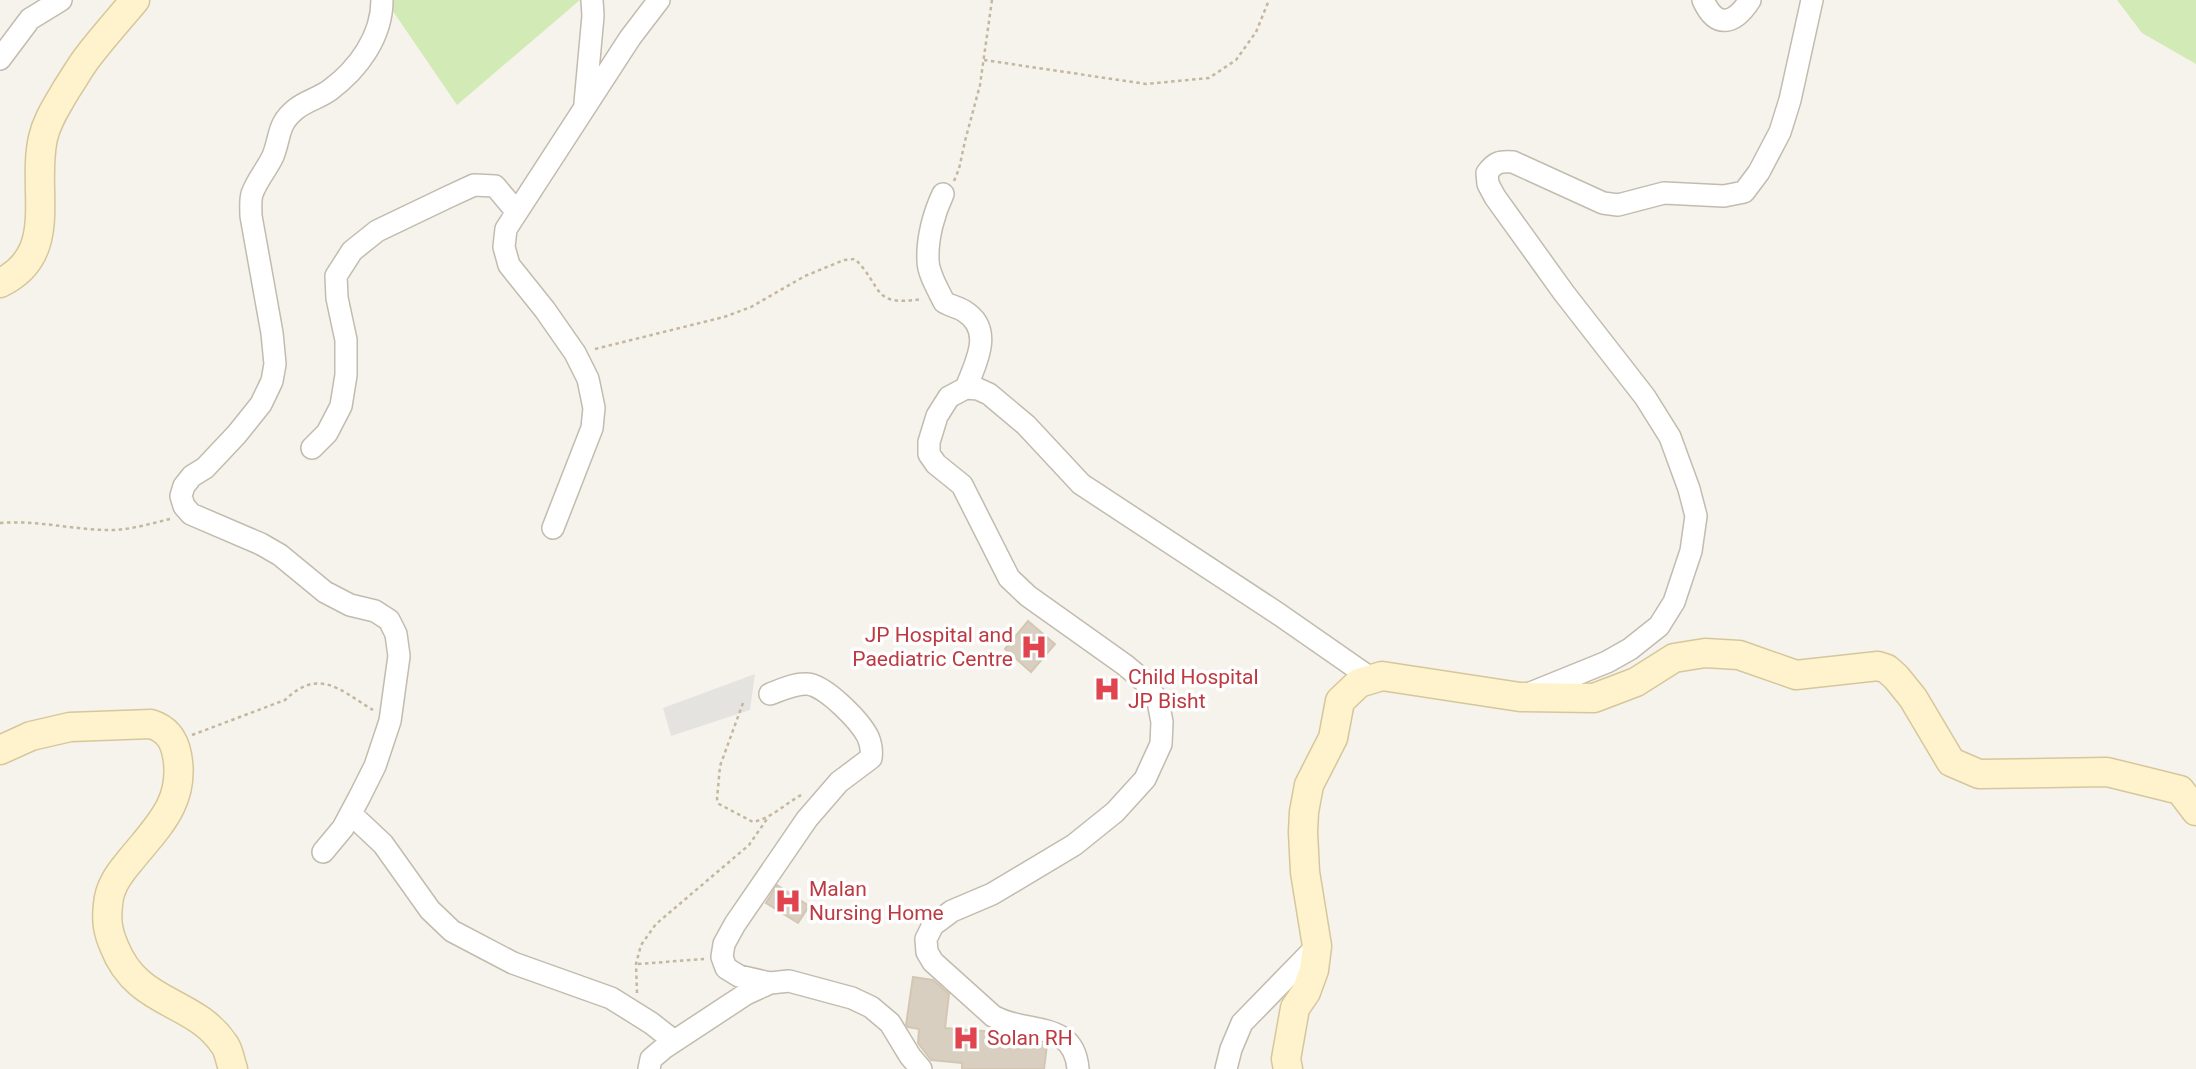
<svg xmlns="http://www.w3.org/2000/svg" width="2196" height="1069" viewBox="0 0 2196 1069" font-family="Roboto,sans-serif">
  <rect width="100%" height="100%" fill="#f6f3ec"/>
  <path fill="#d2eab5" d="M383,0H580L457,105L386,1Z
    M2117,0H2196V64L2142,33Z"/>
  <path fill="#e5e3e0" d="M755,674L750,710L671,736L663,708Z"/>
  <path fill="#d8cfc1" stroke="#d3c7b4" stroke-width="2" d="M1028,621L1055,644L1031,672L1005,649Z
    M777,885L809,906L798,923L766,903Z
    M913,977L933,980L949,994L945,1028L996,1032L1012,1037L1011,1040L1047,1045L1044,1069H962V1063L931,1060L918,1043L919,1029L908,1027L906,1025Z"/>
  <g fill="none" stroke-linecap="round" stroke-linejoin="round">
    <defs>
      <path id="street" d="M1703,0C1716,29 1734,25 1750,0
        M0,59L30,19L61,0
        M585,103L593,16L592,0
        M943,194C934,213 927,238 928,260C928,274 938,289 944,302C950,306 958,307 964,311C995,330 975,364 966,388
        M312,448L327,433L341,406L346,375V340L337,298L336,276L352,251L377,231L448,197L474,185L495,186L516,211
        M553,528L592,428L594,408L588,379L575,353L545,310L509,265L504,247L506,229L630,38L659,0
        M770,694C781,690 795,683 807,684C825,685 860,721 868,737C871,744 872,751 871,758L839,782L807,819L735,924L724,944L722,957L726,968L739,976L770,983
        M1528,694L1607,662L1630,649L1659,626L1674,602L1691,551L1696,516L1689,489L1670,437L1645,397L1564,293L1495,197L1488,184L1487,173C1495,162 1500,161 1513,162L1603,203L1618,205L1664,193L1724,196L1744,192L1759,172L1780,132L1790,100L1812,0
        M351,814L383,844L430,910L452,931L513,963L611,998L651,1023L674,1041
        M323,852L343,828L360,796L375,766L390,721L399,656L396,634L389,620L375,611L350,605L325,592L280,555L261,544L191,514L184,506L181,496L184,486L192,476L205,468L237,434L261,404L272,381L275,364L272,333L251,216C251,209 250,201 252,194C257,180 267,169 273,156C281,136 277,124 296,109C306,101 319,98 330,90C358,69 382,37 382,0
        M649,1069L651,1059L664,1048L746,994L770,983L789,981L852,998L871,1007L890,1023L910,1056L921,1069
        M1078,1069C1074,1019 1026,1035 993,1016L933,962L927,952L926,939L933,925L952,911L992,894L1074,845L1115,812L1145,779L1161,744L1162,722L1158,701L1144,681L1125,665L1028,596L1009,578L962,485L936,464L929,454V442L937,416L949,397L966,388L978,389L989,394L1026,425L1081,484L1280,615L1372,679
        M1226,1069L1231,1049L1242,1023L1317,946"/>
      <path id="secondary" d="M0,283C61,254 31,191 43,138C47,120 57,106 66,90C74,78 81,65 90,54C104,36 120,18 135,0
        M0,750L31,736L70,727L151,724C167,729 174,739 177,755C186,803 156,828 129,862C118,875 109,888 108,905C106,921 108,932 114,946C137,1006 194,999 224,1044C229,1050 230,1061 233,1069
        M1288,1069L1286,1059L1295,1008L1306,992L1314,970L1317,946L1305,872L1303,832L1304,812L1309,785L1333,738L1340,701L1359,683L1382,676L1520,697L1594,698L1636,682L1674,658L1705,653L1739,655L1796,675L1878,666L1887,669L1896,677L1913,698L1951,762L1979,774L2107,772L2180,790L2196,811"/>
    </defs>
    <use href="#street" stroke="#c2bbae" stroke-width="24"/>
    <use href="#secondary" stroke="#d6c79b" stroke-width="31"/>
    <path stroke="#c4b79f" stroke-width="2.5" stroke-dasharray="3.5 3.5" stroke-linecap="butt" d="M984,60L1146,84L1209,78L1236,60L1256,32L1269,0
      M954,181L959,169L965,141L980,85L992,0
      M595,349L724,317L751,307L805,276L844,260L855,259C884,288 871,307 922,299
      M0,523C35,520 70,529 105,530C127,531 149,524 170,519
      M743,703L720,766L717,799L719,804L753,822C772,818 786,803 803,794
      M192,735L285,700C319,667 340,690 373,710
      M638,964L704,959
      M637,993L636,964L641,945L656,924L749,845L767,819"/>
    <use href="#street" stroke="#fff" stroke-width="21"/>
    <use href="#secondary" stroke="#fff3cd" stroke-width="28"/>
  </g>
  <defs>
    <symbol id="hospital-bare" viewBox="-9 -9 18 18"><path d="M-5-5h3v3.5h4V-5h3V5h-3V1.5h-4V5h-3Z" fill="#e0444e" stroke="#fff" stroke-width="2.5" paint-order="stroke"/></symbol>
  </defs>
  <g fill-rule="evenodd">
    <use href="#hospital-bare" x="1015" y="628" width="38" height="38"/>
    <use href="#hospital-bare" x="1088" y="670" width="38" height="38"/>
    <use href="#hospital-bare" x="769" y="882" width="38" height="38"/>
    <use href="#hospital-bare" x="947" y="1019" width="38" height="38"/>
  </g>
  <g text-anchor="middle" stroke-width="7" stroke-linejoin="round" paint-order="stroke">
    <g font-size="21" fill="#be3a42" stroke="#fff" text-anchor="start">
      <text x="1013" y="642" text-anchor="end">JP Hospital and<tspan x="1013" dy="24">Paediatric Centre</tspan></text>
      <text x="1128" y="684">Child Hospital<tspan x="1128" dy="24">JP Bisht</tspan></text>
      <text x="809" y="896">Malan<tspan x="809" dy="24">Nursing Home</tspan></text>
      <text x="987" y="1045">Solan RH</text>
    </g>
  </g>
</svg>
